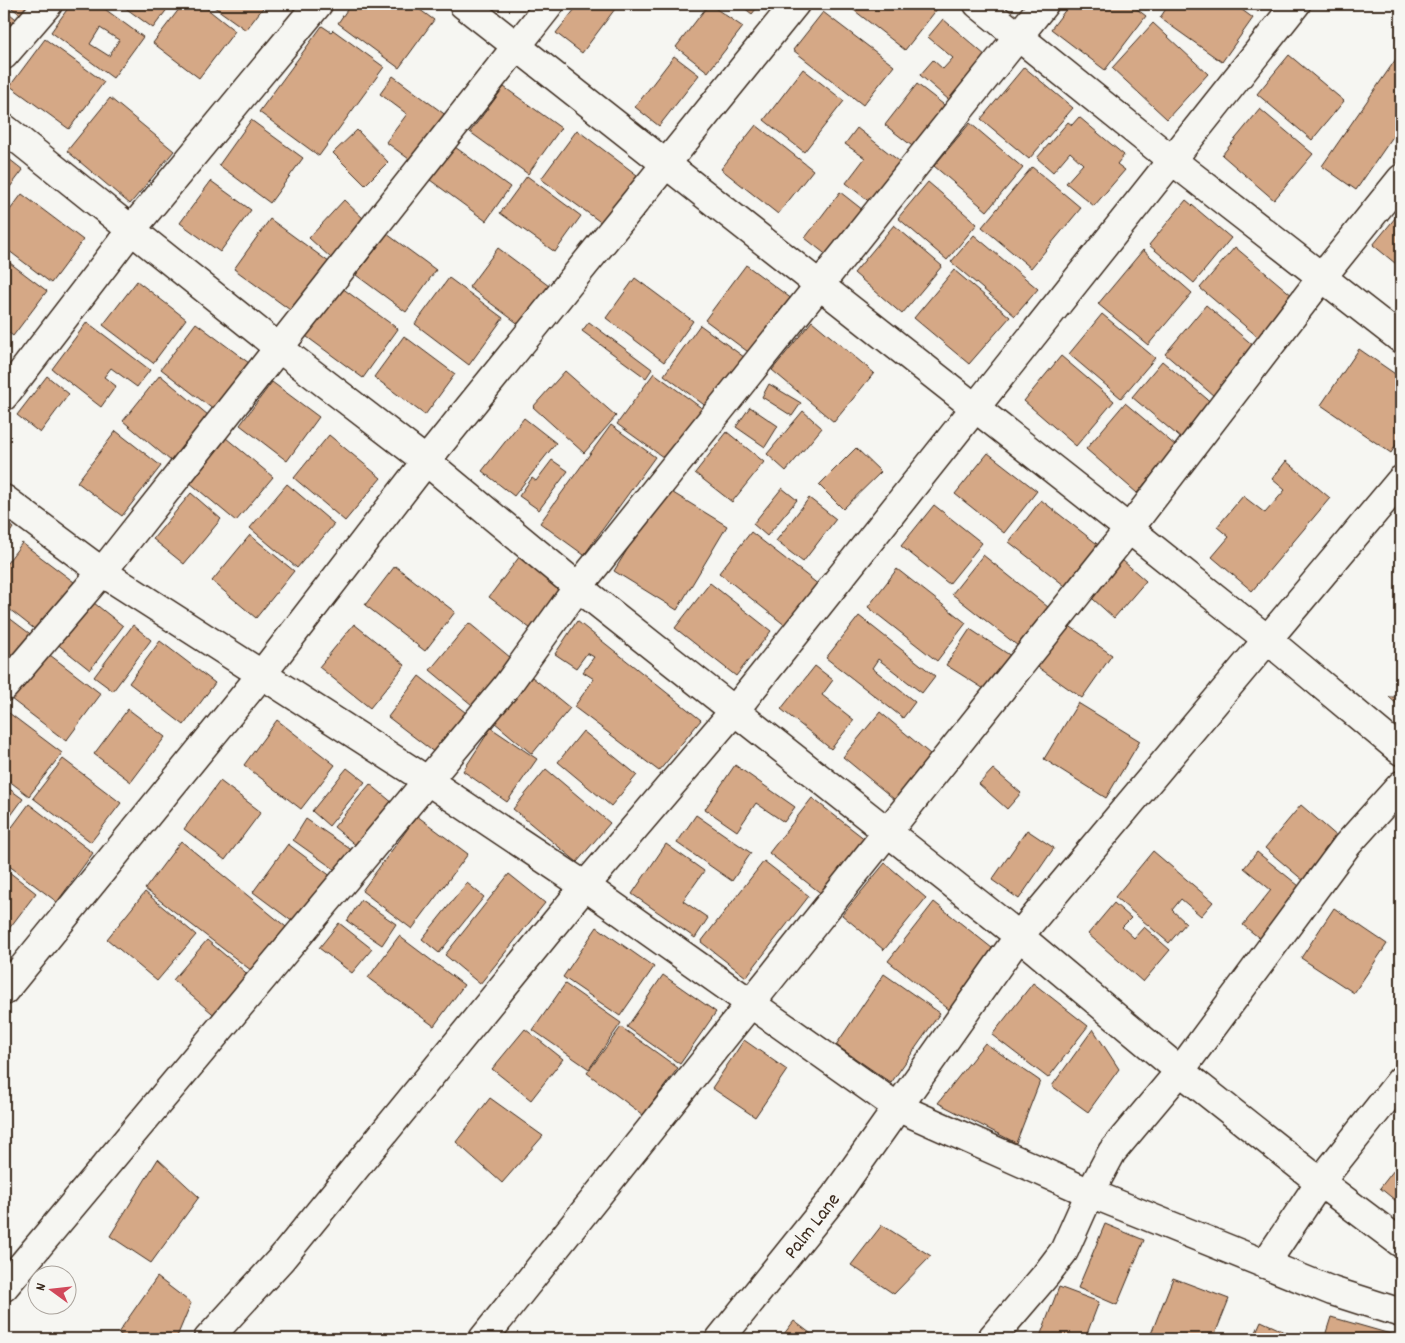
<svg xmlns="http://www.w3.org/2000/svg" width="1405" height="1343" viewBox="0 0 1405 1343" font-family="Dekko,sans-serif">
  <rect width="100%" height="100%" fill="#f6f6f2"/>
  <filter id="ink" filterUnits="userSpaceOnUse"><feTurbulence type="fractalNoise" baseFrequency=".02" numOctaves="2"/><feDisplacementMap in="SourceGraphic" scale="10" xChannelSelector="R" yChannelSelector="G"/><feConvolveMatrix kernelMatrix="1 2 1 2 8 2 1 2 1" color-interpolation-filters="sRGB"/></filter>
  <g filter="url(#ink)">
    <path fill="#d5a886" stroke="#3b2a1e" fill-rule="evenodd" d="M6,4H32L23,16Z
      M71,4H98L143,37L113,78L51,32ZM100,28L119,40L109,56L90,44Z
      M120,4H171L153,28Z
      M183,4H201L235,31L199,78L153,43Z
      M210,4H266L246,30Z
      M351,4H412L434,20L399,68L338,23Z
      M579,4L618,5L582,53L556,33Z
      M709,4L743,27L708,72L676,47Z
      M739,4H760L752,14Z
      M846,4H941L905,50Z
      M1070,4H1130L1146,16L1105,70L1051,29Z
      M1139,4H1151L1146,10Z
      M1169,4H1234L1253,18L1222,62L1160,18Z
      M1249,4H1265L1258,12Z
      M4,9L21,23L4,44Z
      M823,12L894,66L863,105L793,50Z
      M943,19L993,62L956,106L920,75L933,60L943,69L953,58L928,37Z
      M1153,23L1208,74L1167,119L1112,68Z
      M322,26L331,32L333,30L384,67L319,156L259,112Z
      M45,39L104,82L69,129L10,86Z
      M1289,55L1344,101L1312,140L1257,94Z
      M674,56L699,75L659,126L635,107Z
      M1396,59L1401,63V125L1356,190L1322,166Z
      M1024,67L1073,108L1029,159L981,119Z
      M803,69L844,101L804,152L764,120Z
      M393,76L447,116L413,162L386,142L407,114L380,94Z
      M917,84L952,111L920,152L885,125Z
      M504,87L561,128L528,174L470,132Z
      M110,98L174,151L130,204L67,151Z
      M1260,109L1313,154L1274,200L1222,155Z
      M1079,117L1124,155L1117,164L1125,170L1094,206L1066,183L1083,164L1070,152L1053,172L1037,158L1068,122L1072,125Z
      M251,120L303,158L270,203L219,165Z
      M970,123L1023,168L987,211L934,166Z
      M756,125L813,170L778,214L721,169Z
      M857,128L908,168L877,208L846,183L865,158L845,144Z
      M357,130L388,162L365,185L333,153Z
      M577,130L641,178L606,226L541,179Z
      M455,147L510,187L486,221L430,180Z
      M4,155L23,170L4,195Z
      M1032,167L1081,208L1031,268L982,227Z
      M527,176L581,216L555,252L500,213Z
      M211,181L251,210L220,252L180,223Z
      M928,182L977,224L947,260L898,218Z
      M840,192L868,214L833,260L805,238Z
      M22,194L83,240L51,283L4,247V218Z
      M344,200L365,220L331,258L309,238Z
      M1186,200L1231,238L1194,283L1149,245Z
      M1400,212L1401,214V268L1373,245Z
      M270,219L333,265L297,315L234,269Z
      M894,225L942,266L902,314L854,273Z
      M387,234L436,270L406,312L356,275Z
      M974,235L1038,289L1015,316L951,262Z
      M1235,247L1293,296L1258,337L1200,288Z
      M498,248L553,289L524,328L469,287Z
      M1143,250L1192,293L1148,345L1098,304Z
      M10,263L47,291L13,336L4,329V272Z
      M746,265L800,305L759,360L705,320Z
      M954,270L1010,317L969,364L914,318Z
      M449,278L503,318L469,365L415,324Z
      M635,278L693,321L664,362L606,318Z
      M137,281L186,319L153,363L103,325Z
      M338,285L398,329L363,378L303,334Z
      M1206,305L1262,353L1221,402L1165,354Z
      M1102,314L1155,358L1121,398L1069,354Z
      M812,321L874,373L834,422L772,370Z
      M87,322L150,370L137,387L111,368L104,377L116,386L101,407L52,369Z
      M589,322L652,369L646,378L582,331Z
      M196,323L249,363L214,410L161,369Z
      M700,325L748,360L711,410L664,375Z
      M404,336L455,374L425,415L374,377Z
      M1359,349L1401,378V437L1391,453L1321,405Z
      M1061,356L1114,401L1076,446L1024,401Z
      M1162,361L1213,404L1183,440L1132,397Z
      M565,371L616,416L584,453L533,407Z
      M654,373L711,415L674,465L617,424Z
      M160,375L208,415L171,461L123,421Z
      M47,376L69,394L40,433L17,415Z
      M272,382L319,417L287,461L240,425Z
      M769,384L801,403L792,416L762,397Z
      M1125,403L1176,446L1137,493L1086,449Z
      M750,407L778,426L765,447L736,427Z
      M803,411L822,428L786,471L767,454Z
      M524,418L556,443L514,496L482,471Z
      M611,425L655,457L584,555L540,523Z
      M116,431L161,466L122,516L77,482Z
      M727,432L764,462L732,502L695,473Z
      M329,435L381,478L345,521L294,478Z
      M226,438L273,477L236,521L189,482Z
      M856,448L881,472L843,509L819,485Z
      M988,453L1037,491L1004,533L955,494Z
      M552,460L568,471L539,510L519,496L532,478L536,481Z
      M1286,461L1330,498L1252,591L1212,557L1229,537L1217,527L1243,496L1265,513L1285,490L1272,479Z
      M287,484L334,524L297,568L250,528Z
      M665,488L727,526L677,610L614,571Z
      M782,488L797,500L767,536L753,524Z
      M191,493L221,519L184,564L153,539Z
      M809,498L836,519L803,562L776,541Z
      M1041,500L1101,547L1069,589L1009,542Z
      M934,505L982,543L949,584L901,546Z
      M4,521L13,528L4,541Z
      M751,532L819,585L786,626L719,573Z
      M1401,534V547L1395,543Z
      M250,535L294,571L256,618L212,581Z
      M22,543L74,582L37,631L4,605V567Z
      M1114,553L1146,581L1114,618L1083,590Z
      M983,555L1048,607L1018,646L952,594Z
      M520,556L566,591L535,632L489,597Z
      M395,566L455,612L425,651L365,605Z
      M897,569L966,623L937,661L868,607Z
      M710,583L771,631L736,676L675,628Z
      M89,599L123,626L90,670L56,643Z
      M4,614L33,636L4,676Z
      M859,616L935,676L922,693L878,659L872,668L915,702L903,718L826,658Z
      M577,621L701,720L659,771L574,707L594,679L583,672L594,657L587,653L576,668L555,654Z
      M469,623L517,663L478,710L430,670Z
      M1065,623L1112,655L1082,698L1035,665Z
      M354,624L405,665L370,708L319,667Z
      M133,625L151,640L113,691L94,677Z
      M970,629L1011,656L989,692L946,665Z
      M160,641L215,683L184,725L129,683Z
      M46,652L101,694L66,741L11,699Z
      M815,666L833,680L822,695L854,720L831,749L781,709Z
      M419,676L470,716L439,756L388,717Z
      M532,677L570,708L532,754L494,722Z
      M1389,697H1401V708Z
      M1078,703L1140,741L1106,798L1044,759Z
      M128,709L165,737L131,782L94,754Z
      M5,710L62,753L29,796L4,777Z
      M880,712L936,759L900,804L843,757Z
      M277,720L335,765L301,809L244,765Z
      M491,728L537,759L507,802L463,771Z
      M583,731L637,775L611,806L558,762Z
      M63,759L121,803L91,842L33,798Z
      M735,765L795,807L784,822L756,803L737,831L705,809Z
      M347,768L365,782L329,826L312,811Z
      M546,769L610,823L577,862L513,809Z
      M993,769L1021,793L1007,809L979,784Z
      M220,781L261,812L225,860L184,829Z
      M370,784L394,804L358,847L334,827Z
      M4,785L23,799L4,825Z
      M812,798L870,843L827,898L769,853Z
      M29,804L93,853L57,902L4,862V838Z
      M1301,805L1347,845L1311,887L1265,848Z
      M696,815L751,853L732,881L677,843Z
      M417,816L468,854L412,929L362,891Z
      M306,819L356,853L341,874L293,840Z
      M1027,830L1054,848L1019,899L992,880Z
      M181,841L291,931L256,974L145,889Z
      M288,844L332,877L297,925L253,892Z
      M666,844L704,871L683,901L708,918L695,938L632,894Z
      M1153,851L1213,902L1201,916L1181,899L1172,910L1186,923L1169,943L1115,897Z
      M1257,852L1304,890L1263,941L1243,925L1271,890L1244,868Z
      M764,861L809,896L746,977L701,942Z
      M885,863L926,898L884,950L842,915Z
      M4,868L36,893L8,930L4,926Z
      M509,874L545,903L480,984L445,955Z
      M467,883L484,897L439,953L422,939Z
      M145,892L196,935L157,981L107,939Z
      M361,900L396,924L382,945L347,921Z
      M934,902L997,952L951,1011L888,961Z
      M1114,903L1131,918L1122,927L1134,938L1144,927L1170,950L1143,982L1088,934Z
      M1334,908L1387,944L1354,993L1301,958Z
      M339,923L372,949L352,973L319,948Z
      M597,927L654,967L620,1016L563,977Z
      M399,936L464,985L434,1026L368,978Z
      M207,940L251,977L218,1018L173,980Z
      M884,974L940,1013L891,1083L836,1045Z
      M663,975L716,1012L680,1064L627,1027Z
      M1033,983L1088,1026L1048,1078L992,1035Z
      M565,984L621,1023L589,1069L533,1030Z
      M621,1027L678,1068L643,1115L587,1073Z
      M525,1029L563,1059L531,1100L492,1069Z
      M1093,1029L1119,1069L1088,1112L1052,1086Z
      M744,1040L787,1070L755,1117L712,1088Z
      M985,1043L1040,1081L1016,1143L938,1103Z
      M490,1098L543,1136L502,1183L456,1142Z
      M158,1159L199,1197L151,1263L110,1236Z
      M1401,1161V1205L1380,1188Z
      M1105,1224L1144,1240L1117,1305L1078,1288Z
      M882,1225L931,1256L894,1294L851,1265Z
      M157,1277L191,1303L176,1339H128L118,1333Z
      M1173,1278L1229,1299L1213,1339H1149Z
      M1059,1287L1099,1302L1085,1339H1039Z
      M1331,1317L1401,1337V1339H1324Z
      M794,1321L818,1339H780Z
      M1261,1321L1296,1337L1294,1339H1253Z"/>
    <g fill="none" stroke-linecap="round" stroke-linejoin="round">
      <defs>
        <path id="minor" d="M978,4L1173,161L1401,339
          M4,55L48,4
          M4,128L279,348L426,461L578,587L1019,936L1180,1071L1320,1182L1401,1243
          M4,687L102,572L550,4
          M4,991L262,674L426,461L795,4
          M1265,1264L1320,1182L1401,1080
          M4,1287L506,687L578,587L1044,4
          M208,1339L282,1258L585,886L735,710L1296,4
          M483,1339L1129,529L1323,276L1401,179
          M720,1339L835,1196L1019,936L1401,480
          M991,1339L1045,1276L1064,1251L1090,1193L1112,1152L1180,1071L1347,845L1401,785"/>
        <path id="tertiary" d="M463,4L1129,529L1268,640L1401,751
          M4,396L132,229L318,4"/>
        <path id="secondary" d="M4,499L102,572L428,781L585,886L897,1107L1090,1193L1332,1291L1401,1313"/>
      </defs>
      <use href="#minor" stroke="#3b2a1e" stroke-width="31"/>
      <use href="#tertiary" stroke="#3b2a1e" stroke-width="31"/>
      <use href="#secondary" stroke="#3b2a1e" stroke-width="31"/>
      <use href="#minor" stroke="#f6f6f2" stroke-width="28"/>
      <use href="#tertiary" stroke="#f6f6f2" stroke-width="28"/>
      <use href="#secondary" stroke="#f6f6f2" stroke-width="28"/>
    </g>
  </g>
  <g text-anchor="middle" stroke-width="5" stroke-linejoin="round" paint-order="stroke">
    <g font-size="20" fill="#3b2a1e" stroke="#f6f6f2">
      <text transform="translate(811 1225) rotate(-52)" y="7">Palm Lane</text>
    </g>
  </g>
  <rect width="1405" height="1343" fill="none" stroke="#f6f6f2" stroke-width="20"/>
  <rect x="10" y="10" width="1385" height="1323" fill="none" stroke="#3b2a1e" stroke-width="2" filter="url(#ink)"/>
  <g transform="translate(52 1290) rotate(285)"><circle r="24" fill="#f6f6f2" stroke="#aba49d"/>
  <path d="M0-4L9 19L0 12L-9 19Z" fill="#d1495b"/>
  <text y="-8" font-size="14" font-weight="bold" text-anchor="middle" fill="#3b2a1e">N</text>
  </g>
</svg>
